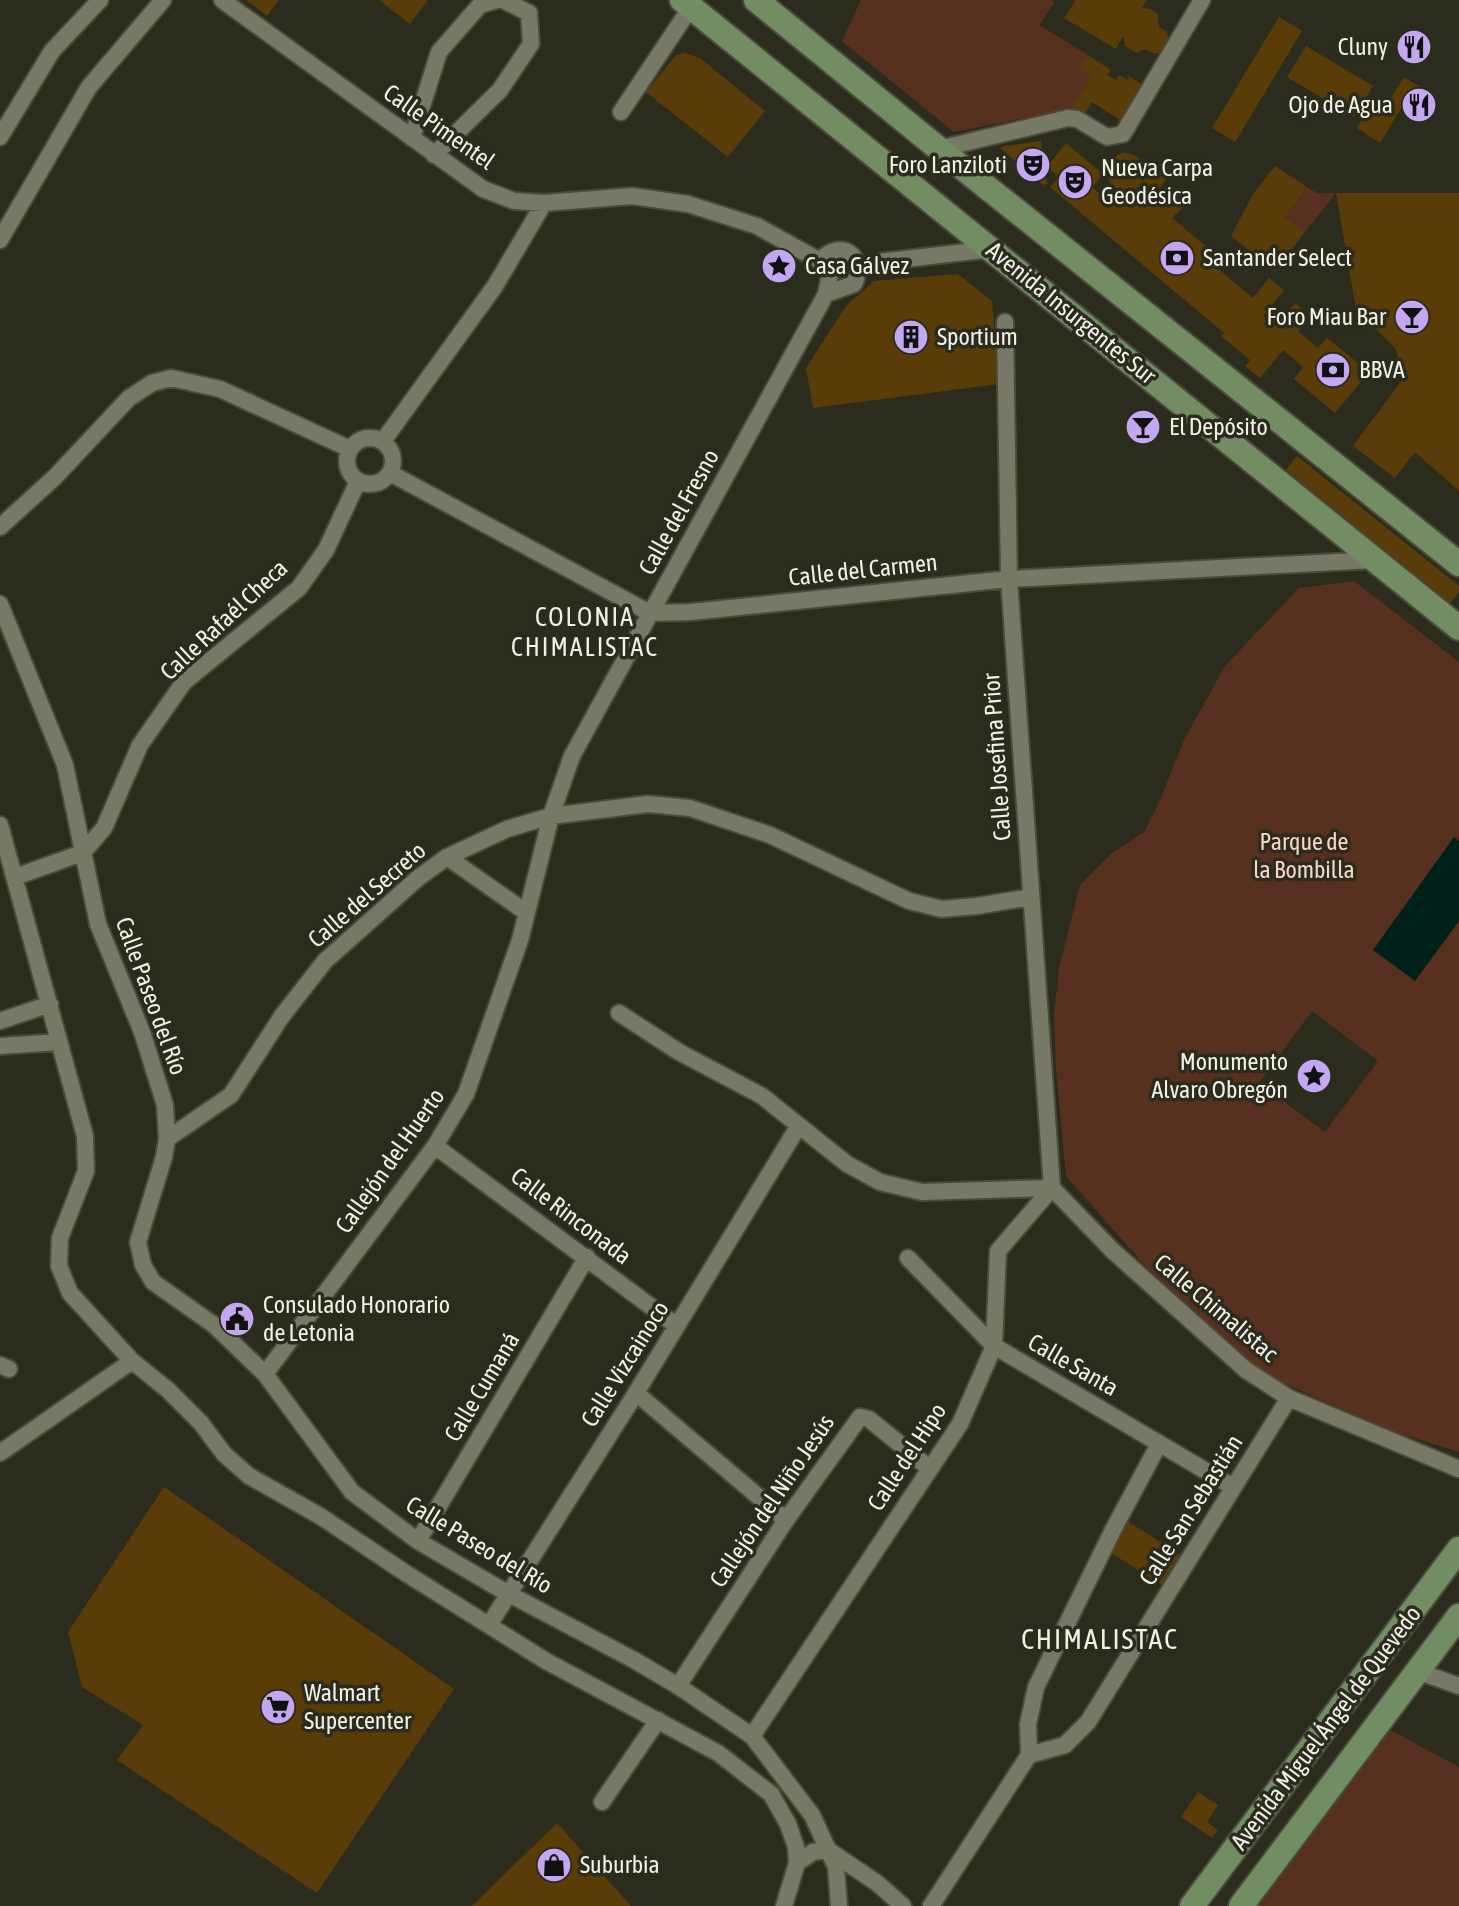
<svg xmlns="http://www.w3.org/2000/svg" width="1459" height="1906" viewBox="0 0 1459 1906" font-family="'Asap Condensed',sans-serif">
  <rect width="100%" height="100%" fill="#2b2c1d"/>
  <path fill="#58301f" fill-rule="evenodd" d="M861,0H1052L1055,2L1039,25L1088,55L1080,68L1092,76L1071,109L954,132L842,41Z
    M1307,187L1317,193H1336L1305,232L1285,217Z
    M1354,581L1459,662V1452L1388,1430L1277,1380L1249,1360L1146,1267L1066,1176L1056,1069L1054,1013L1059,968L1080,885L1112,853L1144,832L1158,805L1184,740L1225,666L1299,588ZM1312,1011L1378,1061L1325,1132L1259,1083Z
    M1383,1726L1459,1767V1906H1249Z"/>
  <path fill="#002119" d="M1454,837L1459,841V921L1415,981L1373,950Z"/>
  <path fill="#5a3c09" d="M246,0H279L267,16Z
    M379,0H428L410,24Z
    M1076,0H1147L1142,8L1150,9L1158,14L1159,27L1167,32L1169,42L1160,53L1155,54L1145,49L1137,53L1125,46L1123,36L1116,49L1064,18Z
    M1279,17L1302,31L1235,142L1212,128Z
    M1306,46L1373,86L1362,104L1380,115L1404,77L1436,97L1424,117L1403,105L1380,143L1357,128L1364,116L1357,112L1354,117L1287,77Z
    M685,53L700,58L765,111L728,157L646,92L676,55Z
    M1088,55L1111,70L1107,75L1116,80L1119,75L1127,80L1129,76L1143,85L1120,120L1092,102L1083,117L1071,109L1092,76L1079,68Z
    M1041,141L1047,184L1043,185L999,147Z
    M1066,143L1103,174L1092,187L1103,196L1100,199L1135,198L1132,197L1154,166L1168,176L1154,197L1170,198L1182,208L1172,218L1216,255L1210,262L1253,298L1269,278L1284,290L1263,316L1276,326L1295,303L1311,316L1298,331L1318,348L1327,338L1369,372L1335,413L1294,379L1303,367L1283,350L1260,378L1245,366L1250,360L1221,336L1224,333L1050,187L1059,177L1047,167Z
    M1107 172a19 19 0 1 1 38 0a19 19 0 1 1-38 0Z
    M1275,166L1307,187L1285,217L1305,232L1275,271L1231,236L1253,194Z
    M1336,193H1459V491L1415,452L1395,478L1353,446L1405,376L1395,348L1356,309Z
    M958,274L992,301L999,384L813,408L806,368L846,306L874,281Z
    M1297,456L1459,586V592L1450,603L1286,470Z
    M164,1487L454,1689L317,1893L117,1760L143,1725L82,1687L68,1632Z
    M1124,1519L1181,1555L1162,1585L1111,1553Z
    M1198,1792L1218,1805L1207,1822L1218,1830L1212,1838L1181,1817Z
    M557,1823L631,1906H472Z"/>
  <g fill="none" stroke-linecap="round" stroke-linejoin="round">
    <defs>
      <path id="street" d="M222,0L483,189L514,201L544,203L632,196L688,204L757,226L820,261L830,275L826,294L572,756L551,816L520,940L466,1094L435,1146L265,1374
        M621,112L691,7
        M0,137L52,51L100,0
        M412,138L439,52L480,5L497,0
        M939,149L1068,118L1077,119L1107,137L1123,134L1202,0
        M434,155L500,90L531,44L529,13L503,0
        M0,240L89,87L163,0
        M820,261C840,238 867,255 854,284L826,294
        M879,262L992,249
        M1005,322L1009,579L1052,1188
        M347 461a23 23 0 1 1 46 0a23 23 0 1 1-46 0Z
        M383,441L495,286L544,203
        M390,473L650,613L691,612L1009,579L1375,560
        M0,527L55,477L129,398L152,383L171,378L220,389L350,449
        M0,604L65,765L98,924L142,1032L165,1105L167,1139L164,1157L138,1242L143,1265L153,1282L214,1325L265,1374L352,1492L418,1541L507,1593L634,1660L678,1686L752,1736L812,1815L836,1867L839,1906
        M0,825L85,1136L86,1171L60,1238L59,1266L70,1293L132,1361L168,1390L201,1423L224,1454L249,1476L320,1516L407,1574L546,1661L718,1753L771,1794L788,1824L796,1847L797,1863L784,1906
        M447,857L527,913
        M15,877L82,853L92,842L104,828L140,745L184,682L299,588L326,550L358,481
        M619,1013L679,1052L762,1096L847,1164L880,1182L922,1192L1052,1188
        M0,1021L50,1004
        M0,1046L59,1042
        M167,1139L231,1095L282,1016L325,961L418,878L447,857L507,829L551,816L648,804L690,808L770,835L909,901L942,909L977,906L1031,897
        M435,1146L677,1326
        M1052,1188L1113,1251L1246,1370L1289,1398L1459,1469
        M908,1258L994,1346L1233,1487
        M0,1365L9,1369
        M636,1393L786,1520
        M0,1453L132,1361
        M418,1541L587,1257
        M489,1625L636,1393L798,1127
        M1417,1671L1459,1686
        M678,1686L786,1520L860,1417L869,1419L929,1468
        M752,1736L960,1424L994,1346L998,1251L1052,1188
        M1029,1755L1028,1724L1036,1687L1113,1530L1159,1444
        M602,1802L658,1720
        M797,1863L813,1852L828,1850L877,1883L903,1906
        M931,1906L1029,1755L1065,1745L1088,1722L1289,1398"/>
      <path id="secondary" d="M682,0L1459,628
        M756,0L939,149L1459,564
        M1192,1906L1459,1549
        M1241,1906L1459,1616"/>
    </defs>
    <use href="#street" stroke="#49493c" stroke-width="20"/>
    <use href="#secondary" stroke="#49493c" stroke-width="28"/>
    <use href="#street" stroke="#787867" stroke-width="16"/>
    <use href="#secondary" stroke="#728d64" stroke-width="24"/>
  </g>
  <defs>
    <symbol id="restaurant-disc" viewBox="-11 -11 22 22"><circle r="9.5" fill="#c4a7f1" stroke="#2b2c1d"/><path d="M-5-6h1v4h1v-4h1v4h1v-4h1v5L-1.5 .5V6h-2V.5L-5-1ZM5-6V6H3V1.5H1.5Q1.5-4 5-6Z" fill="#111"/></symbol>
    <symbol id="theatre-disc" viewBox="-11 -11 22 22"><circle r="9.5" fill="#c4a7f1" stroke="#2b2c1d"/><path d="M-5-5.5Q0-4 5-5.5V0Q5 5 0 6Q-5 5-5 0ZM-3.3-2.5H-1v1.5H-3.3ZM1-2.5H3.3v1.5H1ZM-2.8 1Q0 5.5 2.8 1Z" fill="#111"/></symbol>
    <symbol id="bank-disc" viewBox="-11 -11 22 22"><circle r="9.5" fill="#c4a7f1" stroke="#2b2c1d"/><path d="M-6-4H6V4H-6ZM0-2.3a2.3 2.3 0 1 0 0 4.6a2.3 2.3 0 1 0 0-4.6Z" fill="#111"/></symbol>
    <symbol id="sight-disc" viewBox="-11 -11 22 22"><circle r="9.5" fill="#c4a7f1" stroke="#2b2c1d"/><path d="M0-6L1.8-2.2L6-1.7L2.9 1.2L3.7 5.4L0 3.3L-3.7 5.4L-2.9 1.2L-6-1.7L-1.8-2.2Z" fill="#111"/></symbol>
    <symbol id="bar-disc" viewBox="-11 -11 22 22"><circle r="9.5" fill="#c4a7f1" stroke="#2b2c1d"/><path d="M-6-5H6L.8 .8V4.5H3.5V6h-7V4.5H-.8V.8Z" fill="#111"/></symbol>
    <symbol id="building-disc" viewBox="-11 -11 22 22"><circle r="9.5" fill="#c4a7f1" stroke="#2b2c1d"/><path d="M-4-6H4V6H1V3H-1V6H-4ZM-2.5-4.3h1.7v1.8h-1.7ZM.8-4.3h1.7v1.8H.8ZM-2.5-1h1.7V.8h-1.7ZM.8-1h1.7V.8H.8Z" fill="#111"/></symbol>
    <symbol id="civic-disc" viewBox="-11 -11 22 22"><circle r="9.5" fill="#c4a7f1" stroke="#2b2c1d"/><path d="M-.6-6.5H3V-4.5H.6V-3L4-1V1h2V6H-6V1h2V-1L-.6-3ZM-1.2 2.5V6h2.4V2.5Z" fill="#111"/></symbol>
    <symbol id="supermarket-disc" viewBox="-11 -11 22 22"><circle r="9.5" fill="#c4a7f1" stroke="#2b2c1d"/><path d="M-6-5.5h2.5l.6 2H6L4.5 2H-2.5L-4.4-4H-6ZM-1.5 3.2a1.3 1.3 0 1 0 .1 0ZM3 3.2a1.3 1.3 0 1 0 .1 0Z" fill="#111"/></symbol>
    <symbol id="shop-disc" viewBox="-11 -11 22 22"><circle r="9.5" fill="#c4a7f1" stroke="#2b2c1d"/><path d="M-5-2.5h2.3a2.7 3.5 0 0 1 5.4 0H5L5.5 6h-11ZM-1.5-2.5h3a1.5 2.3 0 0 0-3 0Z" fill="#111"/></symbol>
  </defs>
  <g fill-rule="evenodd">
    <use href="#restaurant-disc" x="1394" y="27" width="40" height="40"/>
    <use href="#restaurant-disc" x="1399" y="85" width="40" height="40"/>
    <use href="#theatre-disc" x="1013" y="145" width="40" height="40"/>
    <use href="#theatre-disc" x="1055" y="162" width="40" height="40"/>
    <use href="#bank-disc" x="1157" y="238" width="40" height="40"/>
    <use href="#sight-disc" x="759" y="246" width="40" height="40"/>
    <use href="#bar-disc" x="1392" y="297" width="40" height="40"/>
    <use href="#building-disc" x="891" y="317" width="40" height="40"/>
    <use href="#bank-disc" x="1313" y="350" width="40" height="40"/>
    <use href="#bar-disc" x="1123" y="407" width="40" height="40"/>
    <use href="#sight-disc" x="1294" y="1056" width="40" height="40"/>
    <use href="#civic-disc" x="217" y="1299" width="40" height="40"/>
    <use href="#supermarket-disc" x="258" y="1687" width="40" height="40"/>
    <use href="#shop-disc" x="534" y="1845" width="40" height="40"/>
  </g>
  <g text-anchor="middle" stroke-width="7" stroke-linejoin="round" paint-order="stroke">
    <g font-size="24" fill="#f1f1e8" stroke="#2b2c1d" text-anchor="start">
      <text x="1388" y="55" text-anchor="end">Cluny</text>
      <text x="1393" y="113" text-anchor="end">Ojo de Agua</text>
      <text x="1007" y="173" text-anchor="end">Foro Lanziloti</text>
      <text x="1101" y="176">Nueva Carpa<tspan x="1101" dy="28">Geodésica</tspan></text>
      <text x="1203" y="266">Santander Select</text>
      <text x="805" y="274">Casa Gálvez</text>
      <text x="1386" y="325" text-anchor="end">Foro Miau Bar</text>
      <text x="937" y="345">Sportium</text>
      <text x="1359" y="378">BBVA</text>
      <text x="1169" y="435">El Depósito</text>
      <text x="1288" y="1070" text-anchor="end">Monumento<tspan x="1288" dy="28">Alvaro Obregón</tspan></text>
      <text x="263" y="1313">Consulado Honorario<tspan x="263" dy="28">de Letonia</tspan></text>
      <text x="304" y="1701">Walmart<tspan x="304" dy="28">Supercenter</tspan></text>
      <text x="580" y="1873">Suburbia</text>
    </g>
    <g font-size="24" fill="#f1f1e8" stroke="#2b2c1d">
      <text transform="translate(439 127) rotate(35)" y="8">Calle Pimentel</text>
      <text transform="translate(1071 313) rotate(39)" y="8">Avenida Insurgentes Sur</text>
      <text transform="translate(679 512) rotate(-61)" y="8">Calle del Fresno</text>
      <text transform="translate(863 570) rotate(-6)" y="8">Calle del Carmen</text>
      <text transform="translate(224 620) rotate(-43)" y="8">Calle Rafaél Checa</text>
      <text transform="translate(997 757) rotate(-94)" y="8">Calle Josefina Prior</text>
      <text transform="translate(367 895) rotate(-41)" y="8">Calle del Secreto</text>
      <text transform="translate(151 996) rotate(70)" y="8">Calle Paseo del Río</text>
      <text transform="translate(390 1161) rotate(-55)" y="8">Callejón del Huerto</text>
      <text transform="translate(571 1216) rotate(37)" y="8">Calle Rinconada</text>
      <text transform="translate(1216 1308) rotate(40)" y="8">Calle Chimalistac</text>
      <text transform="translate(625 1364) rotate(-58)" y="8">Calle Vizcainoco</text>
      <text transform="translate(1073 1365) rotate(30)" y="8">Calle Santa</text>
      <text transform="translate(482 1387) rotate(-59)" y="8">Calle Cumaná</text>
      <text transform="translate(907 1457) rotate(-57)" y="8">Calle del Hipo</text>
      <text transform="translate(772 1501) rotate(-56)" y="8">Callejón del Niño Jesús</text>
      <text transform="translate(1191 1510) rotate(-58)" y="8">Calle San Sebastián</text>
      <text transform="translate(479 1545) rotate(31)" y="8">Calle Paseo del Río</text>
      <text transform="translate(1326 1728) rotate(-53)" y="8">Avenida Miguel Ángel de Quevedo</text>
    </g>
    <g font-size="24" fill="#f7d5c8" stroke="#2b2c1d">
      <text x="1304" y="850">Parque de<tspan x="1304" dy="28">la Bombilla</tspan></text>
    </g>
    <g font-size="26" letter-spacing="2" fill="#f1f1e8" stroke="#2b2c1d">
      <text x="585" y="626">COLONIA<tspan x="585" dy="30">CHIMALISTAC</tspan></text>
    </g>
    <g font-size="28" letter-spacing="2" fill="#f1f1e8" stroke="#2b2c1d">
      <text x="1100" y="1649">CHIMALISTAC</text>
    </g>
  </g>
</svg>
